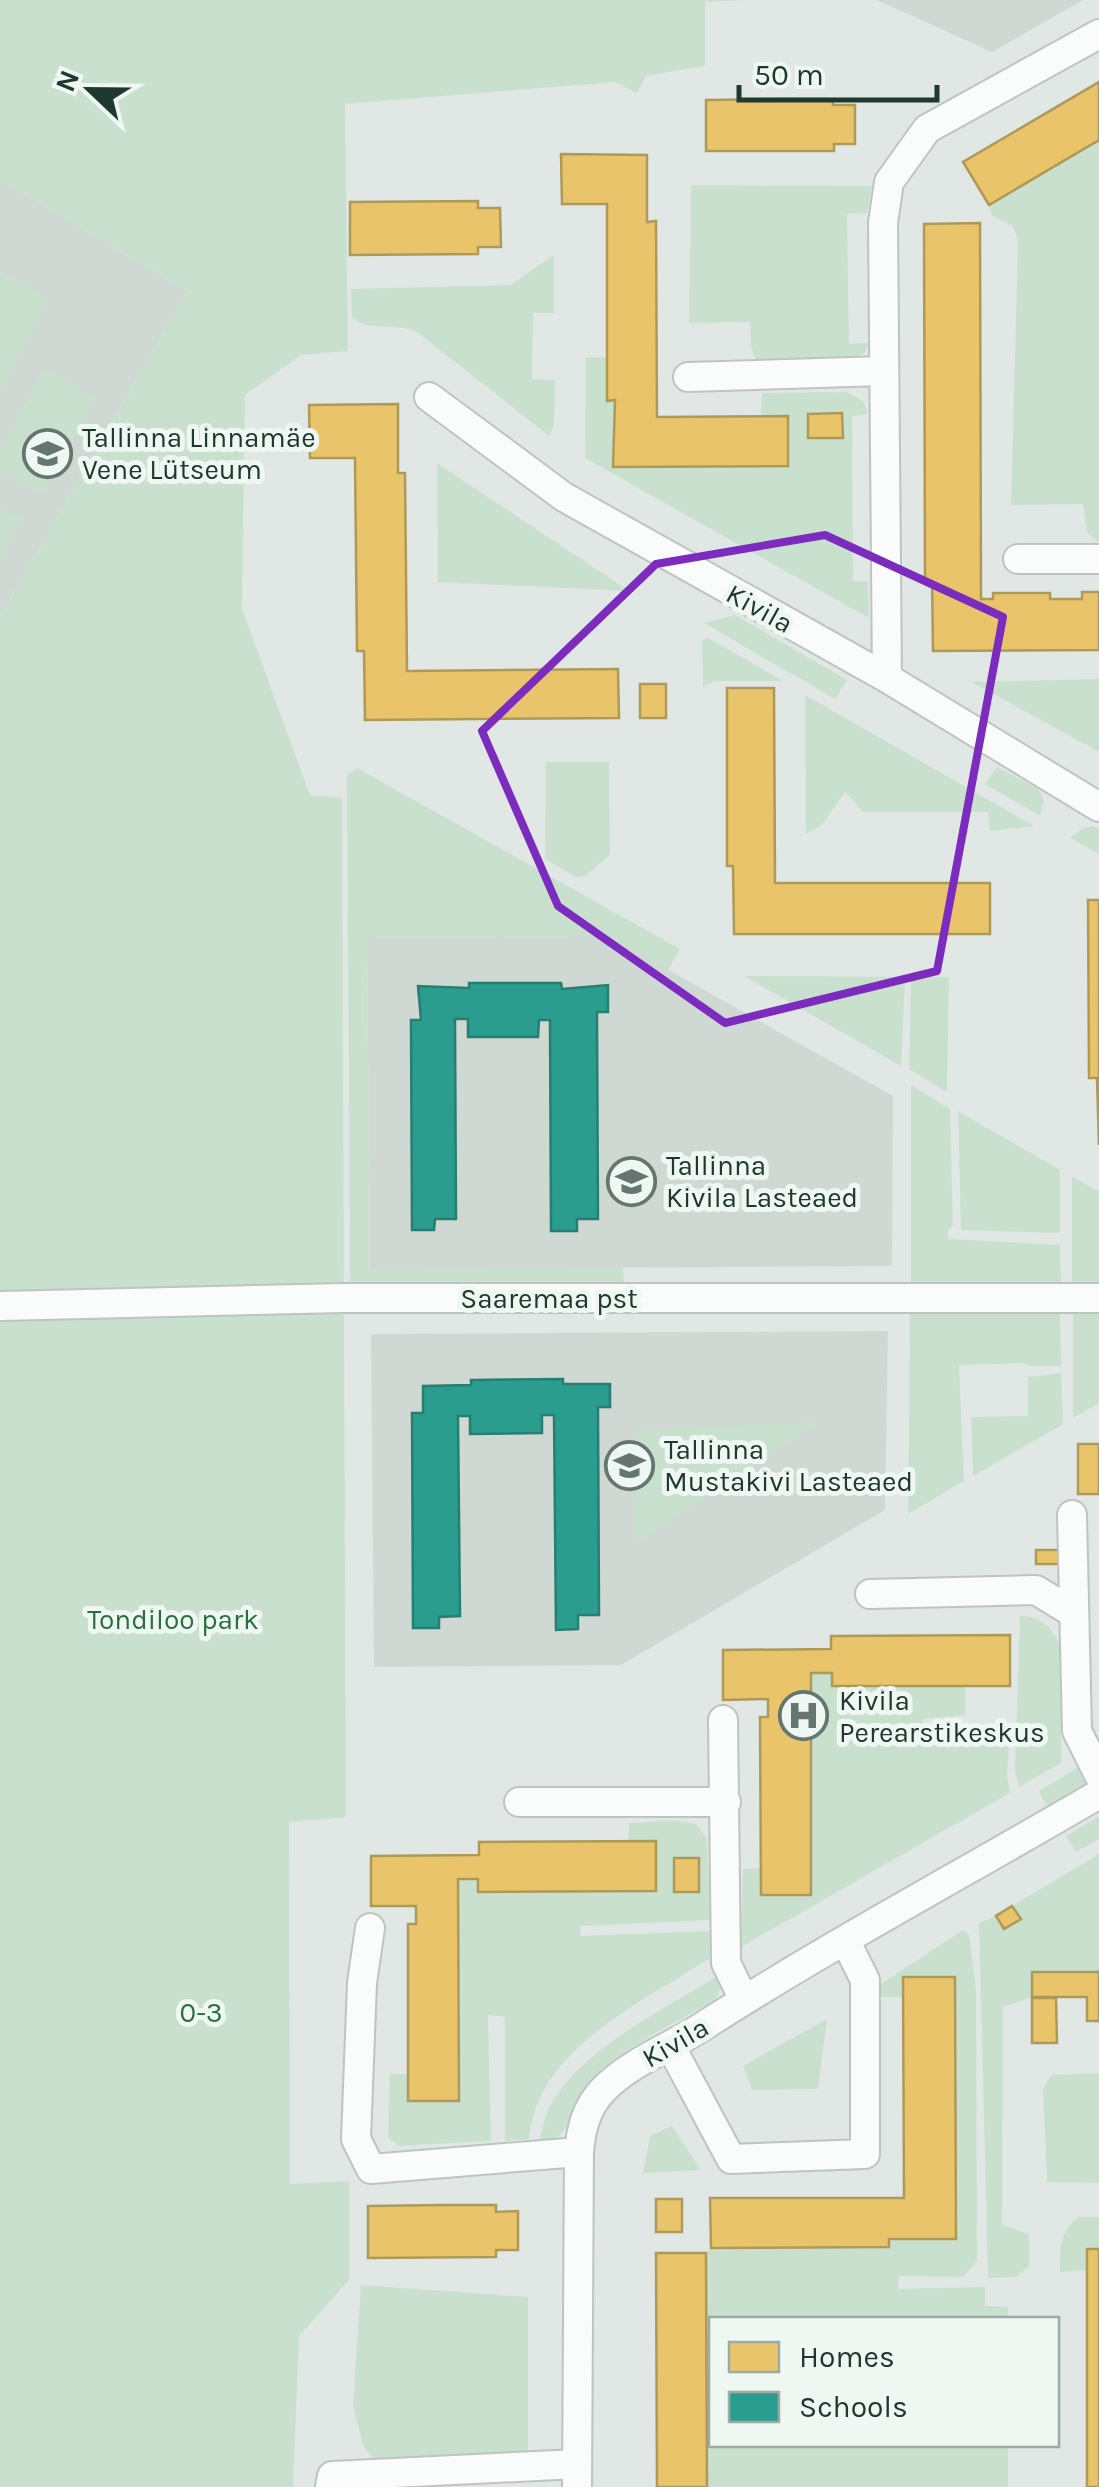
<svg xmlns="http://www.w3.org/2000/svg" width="1099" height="2487" viewBox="0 0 1099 2487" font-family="Karla,sans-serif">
  <rect width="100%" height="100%" fill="#e1e7e4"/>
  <path fill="#cfd8d3" d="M877,0H1083L992,52Z
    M0,180L187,291L0,616Z
    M608,936L893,1096L892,1266L370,1269L367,937Z
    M888,1331L885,1510L621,1665L374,1667L371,1334Z"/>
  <path fill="#cae0cf" d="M0,0H746L705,2V66L646,76L637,93L615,82L345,104L348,351L301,355L245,395L242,609L310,795L342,798L346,1817L289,1822L290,2184L349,2181V2280L299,2336L293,2487H0V616L187,291L0,180Z
    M1099,140V543L1087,532L1083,504L1011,505L1018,240L1013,226L992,216L989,205Z
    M691,185L872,186L867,213L847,214L849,344L869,343L865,352L854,360L766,363L755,358L751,347L750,322L689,323Z
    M554,255V313H533L532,379L555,380L554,425L549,436L417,332C395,322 371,333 352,317L351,289L510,285Z
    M0,271L45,296L39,320L0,391Z
    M607,357L608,401L615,400L613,467L787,466L788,417L761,416L762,393L847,392L863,401L868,414L852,416L853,581L868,582L869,618L585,458L586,358Z
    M45,369L96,399L42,495L0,471V449Z
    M437,463L629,591L438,582Z
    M0,507L23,519L0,559Z
    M735,615L847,680L835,699L704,623Z
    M708,638L783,681H715L703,687L702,640Z
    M1099,679V752L972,682Z
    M805,695L1034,826L990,831L988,812H863L845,792L822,825L806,834Z
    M546,762H609L610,854L586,876L576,877L545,859Z
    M997,767L1039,789L1044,802L1040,816L985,784Z
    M357,768L680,949L668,970L608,936L367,937L370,1269L623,1267L624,1288L350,1289L347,775Z
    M1092,826L1099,828V854L1070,838L1082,829Z
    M744,976L905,977L901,1066Z
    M911,977H949L947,1092L909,1069Z
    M911,1085L950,1109L953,1226L948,1230V1239L1060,1245L1061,1284L1057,1287L911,1288Z
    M958,1111L1060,1170V1233L961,1230Z
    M1072,1176L1099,1192V1288L1074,1286L1072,1283Z
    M910,1307L1060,1309L1061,1366H1028L1025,1363L959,1365L964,1481L908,1514Z
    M1099,1307V1403L1073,1418V1312Z
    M1061,1373L1063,1424L973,1476L971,1417L1028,1416V1377Z
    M819,1422L636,1543L635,1430Z
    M1020,1616C1043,1617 1051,1627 1061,1646V1763L1019,1787L1015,1772Z
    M811,1673H832V1686H965V1715L923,1719L922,1730L1010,1729L1007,1775L1010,1793L741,1947L743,1869L761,1868L811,1894Z
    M1082,1765L1088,1775L1087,1784L1047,1807L1039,1791Z
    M1099,1816V1839L1076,1852L1066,1836Z
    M675,1820L696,1824L707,1839L710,1920L581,1926L580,1936L710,1931V1958C643,2002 536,2049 529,2139L505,2141V2017L488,2015L491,2141L399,2146L388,2137L390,2074H408L409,2101L459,2100L458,1879H478L479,1892L656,1891V1842L628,1841L629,1823Z
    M1099,1854V1972H1032V1997L1003,2007L1002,2225L1029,2234V2266L1016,2277L988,2278L979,1923L996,1916L1005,1929L1020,1919L1012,1906Z
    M963,1930L969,1934L976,1988L977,2261L963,2277L899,2276L898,2289L985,2287V2306L1008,2307V2319L712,2320V2444L1008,2445V2487H707L706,2253L711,2248L888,2247L889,2239H956L955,1977H904L903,1997H880L881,1984Z
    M717,1976L721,1988L715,2000C682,2020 614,2051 592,2080C577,2099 572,2122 557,2139L540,2140C542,2131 544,2119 548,2110C578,2050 662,2011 717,1976Z
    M827,2019L818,2089L752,2090L743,2066Z
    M1099,2073V2183L1047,2182L1043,2089L1051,2075Z
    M672,2126L701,2170L643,2173L650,2136Z
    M1079,2217H1099V2249L1087,2250V2270L1060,2272C1060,2249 1059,2231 1079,2217Z
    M361,2285L528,2297V2456L387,2474L364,2447L353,2407Z"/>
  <path fill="#e9c46a" stroke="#ad9a59" stroke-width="2.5" d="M1099,82V140L989,205L963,162Z
    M781,99H833V105H855V144H834V151H706V100Z
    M561,154L647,155V222L656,221L657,417L788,416V466L613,467L615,400L607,401V204H562Z
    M478,201V208H500L501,247H478V254L350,255V202Z
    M980,223L981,599H993V593H1050V599H1082V592H1099V650L933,651L932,581H925L924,224Z
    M398,404V473H405L407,671L618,669L619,718L365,720L364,651H357L355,458H310L309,405Z
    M842,413L843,438H808V414Z
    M640,684H666V718H640Z
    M727,688H774L775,883H990V934H734L733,866H727Z
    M1088,900H1099V1145L1097,1078H1089Z
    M1078,1444H1099V1494H1078Z
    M1036,1550H1060V1564H1036Z
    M1010,1635V1686H832V1673H811V1895H761L760,1717H768V1699L723,1700V1650L831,1649V1636Z
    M656,1841V1891L478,1892V1879H458L459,2101H408V1924H416V1906H371V1856L479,1855V1842Z
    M674,1858H699V1892H674Z
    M1012,1906L1021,1919L1004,1929L996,1916Z
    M1032,1972H1099V2021H1087V1997H1032Z
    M903,1977H955L956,2239H889V2247L711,2248L710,2198H904Z
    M1032,1998H1056L1057,2043H1032Z
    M656,2199H682V2232H656Z
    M444,2205H496V2212L518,2211V2250H496V2257L368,2258V2206Z
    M1087,2249H1099V2487H1087Z
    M656,2253H706L707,2487H657Z"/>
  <path fill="#2a9d8f" stroke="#277f72" stroke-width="2.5" d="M469,983H561L562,989L608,985V1012H597L598,1219H577V1231H551L550,1020H539L538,1037H468V1019H455L456,1219H435L434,1230H412L411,1020H421L418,986L469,988Z
    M563,1379V1384H610V1407H598L599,1615H578V1629L556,1630L554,1415H542V1433L470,1434V1416H458L460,1616L439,1617V1628H413L412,1413H423V1386L471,1385V1380Z"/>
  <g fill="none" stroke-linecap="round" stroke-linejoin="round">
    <defs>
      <path id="minor" d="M688,377L883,371
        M429,397L564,497L887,678L1099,807
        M1018,559H1099
        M887,678L883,223L889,182L927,129L1099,34
        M0,1306L344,1298H1099
        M1072,1515L1077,1731L1099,1775
        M870,1594L1036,1590L1072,1612
        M723,1720L726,1963L744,2000
        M519,1802H726
        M370,1928L362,1983L356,2139L371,2169L579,2152
        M671,2047L731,2159L865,2154V1980L846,1942
        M330,2487L332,2476L577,2464
        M577,2487L579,2152C581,2129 586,2108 603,2090C631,2061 672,2047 705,2025C833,1943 968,1871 1099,1794"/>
    </defs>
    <use href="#minor" stroke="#bec4c1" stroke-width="32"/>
    <use href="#minor" stroke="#fafbfb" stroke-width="28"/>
  </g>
  <path fill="none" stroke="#7b2cbf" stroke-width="8" stroke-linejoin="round" d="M825,535L1003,617L937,971L725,1023L558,906L482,731L656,564Z"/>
  <defs>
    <symbol id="school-ring" viewBox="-11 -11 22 22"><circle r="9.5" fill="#eff7f2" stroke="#64766f" stroke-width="1.5"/><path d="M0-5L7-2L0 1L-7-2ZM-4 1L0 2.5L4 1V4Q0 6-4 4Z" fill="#64766f"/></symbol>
    <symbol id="hospital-ring" viewBox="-11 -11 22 22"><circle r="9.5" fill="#eff7f2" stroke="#64766f" stroke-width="1.5"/><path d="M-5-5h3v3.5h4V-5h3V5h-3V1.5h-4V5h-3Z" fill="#64766f"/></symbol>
  </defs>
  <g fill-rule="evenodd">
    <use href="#school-ring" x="20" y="426" width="55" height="55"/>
    <use href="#school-ring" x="604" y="1154" width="55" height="55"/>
    <use href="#school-ring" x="602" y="1438" width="55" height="55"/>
    <use href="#hospital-ring" x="776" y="1688" width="55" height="55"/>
  </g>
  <g text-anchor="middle" stroke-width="10" stroke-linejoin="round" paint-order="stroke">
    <g font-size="28" fill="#203930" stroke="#eff7f2" text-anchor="start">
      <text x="82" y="447">Tallinna Linnamäe<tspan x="82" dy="32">Vene Lütseum</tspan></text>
      <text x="666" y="1175">Tallinna<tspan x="666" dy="32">Kivila Lasteaed</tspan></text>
      <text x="664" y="1459">Tallinna<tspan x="664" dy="32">Mustakivi Lasteaed</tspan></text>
      <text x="839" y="1710">Kivila<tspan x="839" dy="32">Perearstikeskus</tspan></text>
    </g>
    <g font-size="28" fill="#203930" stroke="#eff7f2">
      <text transform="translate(760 608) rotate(29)" y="10">Kivila</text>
      <text x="549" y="1308">Saaremaa pst</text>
      <text transform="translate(675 2042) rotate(-30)" y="10">Kivila</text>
    </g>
    <g font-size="28" fill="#2b6f3f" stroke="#eff7f2">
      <text x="173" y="1629">Tondiloo park</text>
      <text x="201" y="2022">0-3</text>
    </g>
  </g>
  <rect x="709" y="2317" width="350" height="130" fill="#eff7f2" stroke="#9caba4" stroke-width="2.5"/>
  <rect x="729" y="2342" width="50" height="30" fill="#e9c46a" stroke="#9caba4" stroke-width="2.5"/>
  <text x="799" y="2367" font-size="30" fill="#203930">Homes</text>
  <rect x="729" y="2392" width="50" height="30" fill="#2a9d8f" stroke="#9caba4" stroke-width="2.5"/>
  <text x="799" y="2417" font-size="30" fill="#203930">Schools</text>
  <g transform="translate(90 90) rotate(292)" stroke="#eff7f2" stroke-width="8" paint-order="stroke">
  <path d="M0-8L18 38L0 25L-18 38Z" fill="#203930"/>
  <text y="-15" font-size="28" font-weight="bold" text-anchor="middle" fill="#203930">N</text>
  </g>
  <path d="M739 85v15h198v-15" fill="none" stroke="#203930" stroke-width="5"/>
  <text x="754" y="85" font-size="30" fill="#203930" stroke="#eff7f2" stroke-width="8" paint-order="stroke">50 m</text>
</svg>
